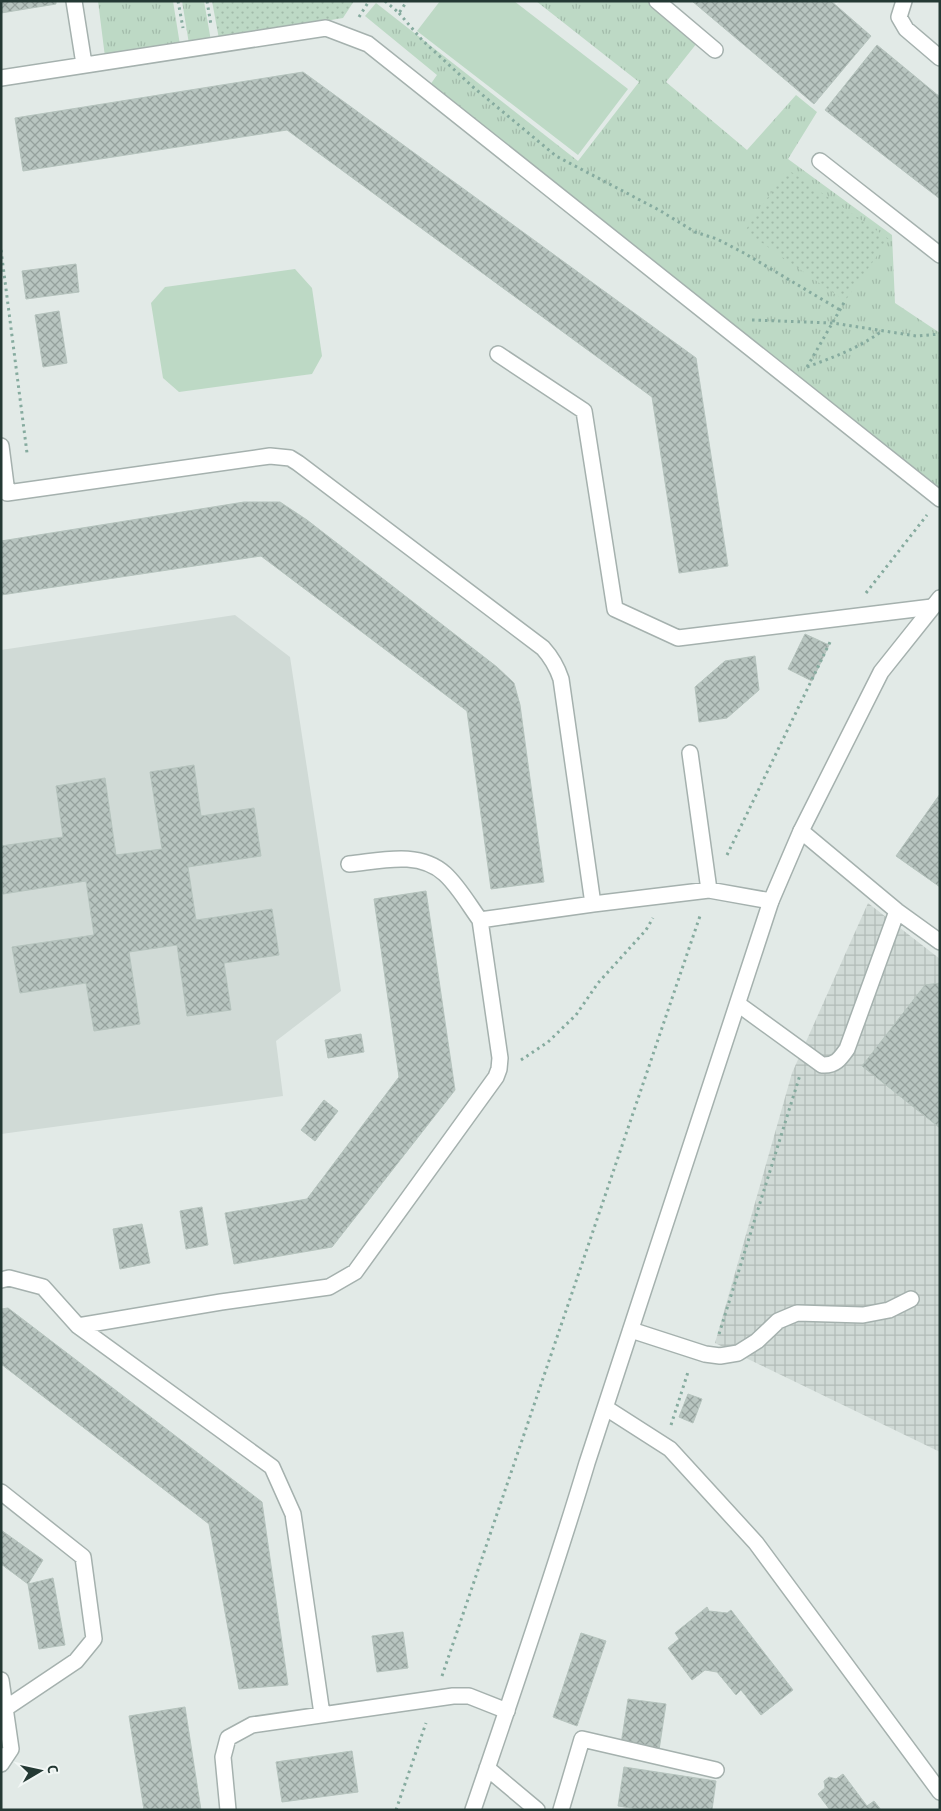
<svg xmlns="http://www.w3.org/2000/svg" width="941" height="1811" viewBox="0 0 941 1811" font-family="'PT Sans',sans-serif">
  <defs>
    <pattern id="industrial-grid" width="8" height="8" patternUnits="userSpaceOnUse" patternTransform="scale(1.25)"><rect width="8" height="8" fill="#d0dad6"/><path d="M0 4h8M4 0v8" fill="none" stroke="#b2bcb8"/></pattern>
    <pattern id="grass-tufts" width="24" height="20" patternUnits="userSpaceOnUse" patternTransform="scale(1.25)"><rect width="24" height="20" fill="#bdd9c5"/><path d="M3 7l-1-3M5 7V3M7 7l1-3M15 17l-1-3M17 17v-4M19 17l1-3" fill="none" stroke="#a2bbaa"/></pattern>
    <pattern id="park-dots" width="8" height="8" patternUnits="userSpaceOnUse" patternTransform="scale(1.25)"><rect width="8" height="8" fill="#bdd9c5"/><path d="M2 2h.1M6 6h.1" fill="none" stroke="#a2bbaa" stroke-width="1.8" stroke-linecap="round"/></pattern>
    <pattern id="building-cross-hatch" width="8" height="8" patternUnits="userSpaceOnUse" patternTransform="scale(1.25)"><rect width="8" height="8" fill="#b8c5c0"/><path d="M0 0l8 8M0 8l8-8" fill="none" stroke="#95a19d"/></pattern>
  </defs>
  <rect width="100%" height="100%" fill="#e2eae7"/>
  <path fill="#d0dad6" d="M235,615L290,657L341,991L276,1041L283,1096L1,1134V650Z"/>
  <path fill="url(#industrial-grid)" d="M868,903L940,959V1452L715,1343L792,1073Z"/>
  <path fill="url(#grass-tufts)" d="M98,1H173L180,45L105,57Z
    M182,1H204L211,41L189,44Z
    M536,1H647L697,43L666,82L747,150L796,95L817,112L788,159L892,235L895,303L940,333V490L430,85L437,75L365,16L376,3L578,161L639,82Z"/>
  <path fill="url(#park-dots)" d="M212,1H354L343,18L219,39Z
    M787,169L889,239L845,301L745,231Z"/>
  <path fill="#bdd9c5" d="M440,1H514L628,89L578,155L417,31Z
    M295,269L312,288L322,356L312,374L179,392L163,378L151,303L165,287Z"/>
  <path fill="url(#building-cross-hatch)" stroke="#b5c3bd" d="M1,1H56V4L1,13Z
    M692,1H831L871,36L814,104Z
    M877,45L940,97V199L825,110Z
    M303,72L696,358L728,566L679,573L652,397L287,130L23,171L15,118Z
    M76,264L79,292L26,299L22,271Z
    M59,311L67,363L43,367L35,315Z
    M244,502H280L307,520L497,667L514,683L520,705L544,882L491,889L467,711L261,556L1,595V541Z
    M805,634L829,645L812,681L788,669Z
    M755,656L759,690L727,718L699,722L695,687L725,661Z
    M194,765L201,816L254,808L261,856L188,867L196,920L272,909L279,955L224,963L231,1010L187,1016L177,945L129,952L140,1024L94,1031L86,983L20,993L12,947L94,935L86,881L3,894L1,880V846L63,837L56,786L105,778L116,855L162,849L150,772Z
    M940,794V887L896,856Z
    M426,891L455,1090L332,1247L234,1264L225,1213L307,1199L399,1077L374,899Z
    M940,983V1128L862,1066L925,985Z
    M361,1034L364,1052L328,1058L325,1040Z
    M324,1100L338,1111L315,1141L301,1130Z
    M202,1207L208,1245L186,1249L180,1211Z
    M142,1224L150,1263L120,1269L113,1229Z
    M8,1308L262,1502L288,1685L239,1689L209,1524L1,1364V1309Z
    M688,1394L702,1399L693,1423L679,1417Z
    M1,1530L43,1560L28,1584L1,1564Z
    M53,1578L65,1645L39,1649L28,1584Z
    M707,1607L709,1611L727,1613L731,1610L793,1690L761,1715L741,1690L736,1695L717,1672L705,1670L692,1680L668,1648L679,1639L675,1633Z
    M403,1632L408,1668L377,1672L372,1636Z
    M581,1633L606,1641L577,1726L553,1717Z
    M628,1699L666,1704L659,1750L621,1744Z
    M185,1707L201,1810H144L129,1716Z
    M352,1751L358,1792L282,1802L276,1762Z
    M624,1767L716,1781L712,1810H644L618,1806Z
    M843,1774L867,1806L874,1801L881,1810H830L818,1794L825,1788L824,1781L829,1777L836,1779Z"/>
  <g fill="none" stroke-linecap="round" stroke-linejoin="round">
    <defs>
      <path id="service" d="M74,1L84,64
        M657,1L715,50
        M904,1L899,17L906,29L940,58
        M1,78L326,28L368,44L940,499
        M820,161L940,255
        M498,354L584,411L615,609L678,638L932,607
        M1,446L7,493L270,456L290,458L298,463L543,648C552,658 557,667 561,679L593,904L709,890L771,901
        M690,753L709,890
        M801,831L897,911L940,942
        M349,864C380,861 419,850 445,874C459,887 469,905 480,920
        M738,1004L822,1065C835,1066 840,1059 847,1049L897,911
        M1,1280L9,1278L43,1287L78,1326L272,1467L293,1514L322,1714
        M78,1326L221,1302L329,1287L355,1272L496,1077L499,1069L500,1058L480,920L593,904
        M631,1330L705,1354L720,1356L738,1353L757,1341L778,1321L797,1313L863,1315L889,1310L911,1299
        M1,1492L83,1557L94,1639L76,1661L6,1708
        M1,1680L11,1749L1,1764
        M228,1810L223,1757L228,1738L252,1725L453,1696H469L507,1711
        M561,1810L582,1739L716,1770"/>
      <path id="minor" d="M606,1408L670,1449L756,1543L940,1792
        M487,1768L537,1810
        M473,1810C512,1695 552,1580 587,1463L771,901L801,831L881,672L940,598"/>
    </defs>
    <use href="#service" stroke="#a5b1ae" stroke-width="18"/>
    <use href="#minor" stroke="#a5b1ae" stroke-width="18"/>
    <path stroke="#86ab9f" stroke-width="3" stroke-dasharray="2.5 4" stroke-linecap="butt" d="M178,1L183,28
      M207,1L211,25
      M385,1L399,13L407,1
      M399,13L422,40L473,87L556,156L659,210L695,232L717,239L744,253L840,310
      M359,17L369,1
      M1,250L27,453
      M752,320L833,323L916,336L940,334
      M807,367L845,301
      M807,367C834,357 859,348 882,331
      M866,593L927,515
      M727,855L831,640
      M521,1060L548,1042L576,1015L598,983L646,930L653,918
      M719,1334L800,1075
      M671,1425L688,1372
      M442,1676L701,913
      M396,1810L426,1723"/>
    <use href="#service" stroke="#fff" stroke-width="15"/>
    <use href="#minor" stroke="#fff" stroke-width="15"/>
  </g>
  <rect width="941" height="1811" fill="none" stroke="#243934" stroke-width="5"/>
  <g transform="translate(40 1771) rotate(81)" stroke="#f2f7f5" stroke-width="4" paint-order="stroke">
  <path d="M0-4L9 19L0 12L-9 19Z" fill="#243934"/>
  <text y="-8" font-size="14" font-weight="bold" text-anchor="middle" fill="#243934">С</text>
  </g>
</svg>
